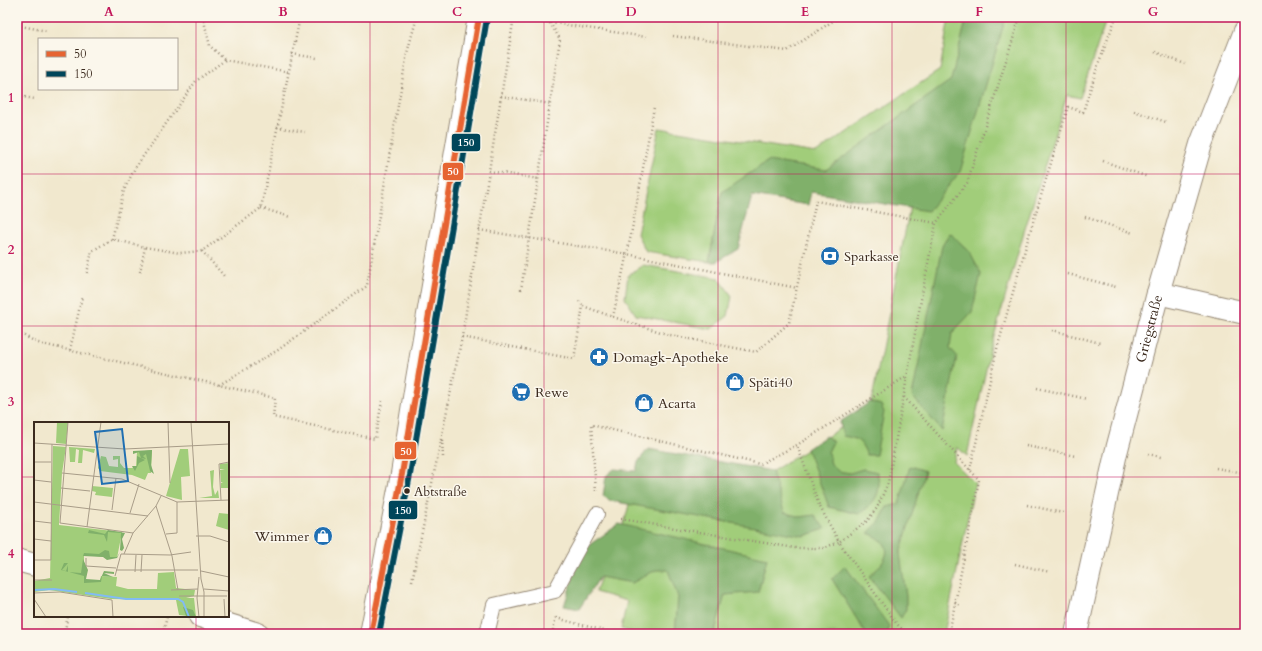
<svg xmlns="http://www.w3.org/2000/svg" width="1262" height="651" viewBox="0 0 1262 651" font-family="Cardo,serif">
  <rect width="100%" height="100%" fill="#fbf7ec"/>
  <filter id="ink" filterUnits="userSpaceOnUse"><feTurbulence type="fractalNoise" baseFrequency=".025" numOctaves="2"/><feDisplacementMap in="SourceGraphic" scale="8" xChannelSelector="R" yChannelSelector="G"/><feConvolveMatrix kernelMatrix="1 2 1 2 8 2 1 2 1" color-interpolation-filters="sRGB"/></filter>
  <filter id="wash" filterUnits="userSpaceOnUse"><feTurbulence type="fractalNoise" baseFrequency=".012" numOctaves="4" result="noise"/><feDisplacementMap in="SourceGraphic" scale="16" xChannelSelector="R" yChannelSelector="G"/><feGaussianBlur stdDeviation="0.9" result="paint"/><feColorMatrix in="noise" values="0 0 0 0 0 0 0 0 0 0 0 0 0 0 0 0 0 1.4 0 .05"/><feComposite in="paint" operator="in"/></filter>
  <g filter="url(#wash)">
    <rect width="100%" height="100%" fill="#f1e8ce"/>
    <path fill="#a1cd7a" stroke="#6e7c4c" d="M949,17H1107L1080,98L1067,95L1024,232L991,347L967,456L957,447L954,462L975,483L944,634H714L717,624L677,614L675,634H639L621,629L627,601L595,592L625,520L640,462L772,472V471L794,458L870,409L910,207L816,190L722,192L709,262L646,252L637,234L659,128L816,153L940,70Z
      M643,265L719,278L732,296L728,316L711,329L636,315L625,298L628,275Z"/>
    <path fill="#80b06a" stroke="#5e6d44" d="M967,17H1006L960,172L928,211L811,192L808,205L752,196L738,249L716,262H709L722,192L768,161L826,170L951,80Z
      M950,233L969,251L981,274L972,312L952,333L950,348L957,356L942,431L912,396L942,246Z
      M870,402L881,405L884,412L876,455H867C860,440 859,439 843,436L840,422Z
      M826,436L833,442L828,452L831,464L838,471L850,473L863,469L877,472C878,476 879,481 879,485C879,498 869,508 859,514L829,507L807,449Z
      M648,449L772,471L784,512L800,517L815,515L825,529L804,536L611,501L603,496L606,476L614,469L636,471L638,462Z
      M910,466L925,471L900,554L906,596V609L901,618L869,576C888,561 897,544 868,533L880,521L887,507L899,504Z
      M619,524L767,558L758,592L725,595L714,634H675L678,597L668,570H656L632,583L600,577L579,609L564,606L582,550Z
      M845,566L889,626L887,634H866L832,579Z"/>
  </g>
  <g filter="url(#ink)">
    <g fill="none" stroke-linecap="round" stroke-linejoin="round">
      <defs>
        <path id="service" d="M487,634L494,605L555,591L597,514"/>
        <g id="minor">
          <path d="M1158,293L1245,313"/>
          <path d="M17,560L35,565"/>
          <path d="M200,616L258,634"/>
          <path d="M371,634L402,474L416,385L479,17"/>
          <path id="s1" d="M1076,634L1116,453L1158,293L1201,144L1245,31"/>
        </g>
      </defs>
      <use href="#service" stroke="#968976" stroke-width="16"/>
      <use href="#minor" stroke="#968976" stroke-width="24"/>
      <path stroke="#968976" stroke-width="2.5" stroke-dasharray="1 3" stroke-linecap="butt" d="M203,17L210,46L225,60
        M515,17L646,37
        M21,26L47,31
        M673,36L787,51L839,17
        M17,47L22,17
        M1155,52L1185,64
        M292,54L317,58
        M17,96L35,99
        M501,96L551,104
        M1134,111L1166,122
        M277,127L305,132
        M1103,161L1148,177
        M17,171L21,172
        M489,171L539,179
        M261,208L290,217
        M1085,217L1133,233
        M479,230L627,254L797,288
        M112,239L124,190L135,168L196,81L225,60L289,72
        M202,251L224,276
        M140,272L145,247
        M87,273L92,251L112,239L145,247L180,253L202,251L261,208L300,17
        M1068,274L1116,287
        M521,290L560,39L550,23L551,17
        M579,301L583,306
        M613,317L631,235L654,107
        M1052,330L1100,343
        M17,332L38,343L275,398L273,417L375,439L382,401
        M462,337L574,359L583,306L613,317L670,335L756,352L789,323L816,201L936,223
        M70,350L82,297
        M219,385L278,350L367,286L407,53L417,17
        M1037,388L1087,399
        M904,397L979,480L949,634
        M442,440L443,457
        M1026,446L1075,456
        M1148,454L1161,457
        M1216,468L1245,473
        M970,470L997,349L1030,232L1068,107L1083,112L1099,62L1116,17
        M596,491L591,425L760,464L797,445L907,376
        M1027,505L1063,513
        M621,519L795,548H823L839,542L819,505L797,445
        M1015,564L1050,572
        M412,581L462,337L514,17
        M955,603L962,605
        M556,618L616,634
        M64,634L68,616
        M163,634L167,616
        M552,634L556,617
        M907,634L896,623L839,542L867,521L877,508L888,483L923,289L936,223L967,183L1020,17"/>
      <use href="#service" stroke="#fff" stroke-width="14"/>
      <use href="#minor" stroke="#fff" stroke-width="22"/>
      <defs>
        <path id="bus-1" d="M371,634L402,474L479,17"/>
        <path id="bus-2" d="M379,634L410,475L487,18"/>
      </defs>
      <use href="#bus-1" stroke="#fbf7ec" stroke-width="9"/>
      <use href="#bus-2" stroke="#fbf7ec" stroke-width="9"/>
      <use href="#bus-1" stroke="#e66432" stroke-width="6"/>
      <use href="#bus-2" stroke="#00465a" stroke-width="6"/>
    </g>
  </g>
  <path fill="none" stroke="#c2185b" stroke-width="1" stroke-opacity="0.55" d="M196,17V423M370,17V634M544,17V634M718,17V634M892,17V634M1066,17V634M17,174H1245M17,326H1245M17,477H35M228,477H1245M196,616V634"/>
  <defs>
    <symbol id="bank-disc" viewBox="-11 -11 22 22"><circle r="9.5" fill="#1f6fb2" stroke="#fbf7ec"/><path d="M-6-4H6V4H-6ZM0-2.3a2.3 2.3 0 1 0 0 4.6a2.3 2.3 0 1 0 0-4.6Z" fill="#fff"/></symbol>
    <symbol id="pharmacy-disc" viewBox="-11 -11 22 22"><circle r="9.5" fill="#1f6fb2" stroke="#fbf7ec"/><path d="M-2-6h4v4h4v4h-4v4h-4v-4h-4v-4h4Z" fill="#fff"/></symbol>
    <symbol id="shop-disc" viewBox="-11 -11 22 22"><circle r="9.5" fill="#1f6fb2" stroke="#fbf7ec"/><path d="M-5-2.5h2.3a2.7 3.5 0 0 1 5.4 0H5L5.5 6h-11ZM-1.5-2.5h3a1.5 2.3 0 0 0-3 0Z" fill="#fff"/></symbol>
    <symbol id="supermarket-disc" viewBox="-11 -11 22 22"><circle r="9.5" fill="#1f6fb2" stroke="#fbf7ec"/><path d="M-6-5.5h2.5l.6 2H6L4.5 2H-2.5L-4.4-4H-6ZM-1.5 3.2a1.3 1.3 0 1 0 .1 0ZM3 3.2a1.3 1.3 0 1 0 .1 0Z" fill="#fff"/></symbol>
  </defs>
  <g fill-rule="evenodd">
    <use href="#bank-disc" x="819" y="245" width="22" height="22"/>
    <use href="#pharmacy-disc" x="588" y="346" width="22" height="22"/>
    <use href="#shop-disc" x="724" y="371" width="22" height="22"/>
    <use href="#supermarket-disc" x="510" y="381" width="22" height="22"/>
    <use href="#shop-disc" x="633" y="392" width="22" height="22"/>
    <use href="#shop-disc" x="312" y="525" width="22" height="22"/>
  </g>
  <circle fill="#3b2a1e" stroke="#fbf7ec" stroke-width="1.5" cx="407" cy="491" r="3.5"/>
  <g text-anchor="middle" stroke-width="3" stroke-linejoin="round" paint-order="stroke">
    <g font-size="13" fill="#3b2a1e" stroke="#fbf7ec" text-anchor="start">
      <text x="414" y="496">Abtstraße</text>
    </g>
    <g font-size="14" fill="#3b2a1e" stroke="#fbf7ec" text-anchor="start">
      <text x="844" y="261">Sparkasse</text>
      <text x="613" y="362">Domagk-Apotheke</text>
      <text x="749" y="387">Späti40</text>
      <text x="535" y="397">Rewe</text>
      <text x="658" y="408">Acarta</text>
      <text x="309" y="541" text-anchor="end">Wimmer</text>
    </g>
    <g font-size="14" fill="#3b2a1e" stroke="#fbf7ec">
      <text dy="5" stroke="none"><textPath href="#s1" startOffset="314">Griegstraße</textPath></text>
    </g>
  </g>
  <g transform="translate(34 422)">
    <rect width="195" height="195" fill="#f1e8ce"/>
    <path d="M23,0H34L32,22L22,21ZM19,24L32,25L28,51L25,103L88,110L83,136L50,133V160L66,158L67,154L83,155L82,164L94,167H123L124,151L140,150L142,166L161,168L160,174L152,176H160L162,195L145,193L142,178L77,177L15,168L0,170V159L16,156ZM35,25L61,27L60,31L49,28L48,41H44L45,28L42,27L41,40H36ZM146,27H154L156,54L147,55L148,78L132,74ZM118,28L117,51H114L111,58L98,53L66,49L64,46L67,34L72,35L75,44L84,45V37L79,38V34H86V41L90,46H98L102,44L103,30ZM195,41V66H187V61L189,60H187L186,48H191L186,47V42ZM180,48L179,65L181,73L184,68L185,76H165L178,74L176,49ZM58,64L79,66L78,75L61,73L62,70L58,69ZM185,91L195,92V108L182,104Z" fill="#a1cd7a"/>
    <path d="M118,28L117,43L120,52L116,49L112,32L109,34L112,37L107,36L111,38L105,41L101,49L98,44H103V34L107,36L105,30L99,32V29ZM55,108L71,112L74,108L91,111L88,117L90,126L88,129L86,128L87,111L74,110L73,120L70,113L54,111ZM71,128L75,129L76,135H83L86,130L83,136L73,138L69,135L49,134L50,131L65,132ZM49,137L54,148L52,157L66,158L70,149L80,150V152L70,151L79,155L68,154L67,160L50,161V154L27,148L30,141H34L28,148L32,149L34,143V150L47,151ZM149,185L159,188L162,195L152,194Z" fill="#80b06a"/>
    <path fill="none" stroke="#82bbf3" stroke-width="2" d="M0,168L20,167L43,170M51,171L92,177H144L149,180L155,195"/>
    <path fill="none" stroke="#a89c88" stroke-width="1" d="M34,0L26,101L99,111M134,0L136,61M157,0L167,157L170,170V195M0,21L91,27L195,22M0,40H17M28,51L88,57L143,80L195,78M0,58L17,60M27,66L56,69M187,78L185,42L195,40M0,80L114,94M122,84L138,134L144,168M78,88L82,56M96,91L105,62M0,99L17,101M53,105L67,0M132,112L143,111V80M162,114H176L195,120M0,117L17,119M90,132L99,111L122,84L127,74M52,136V144L82,146M0,138H17L18,22M82,148H164M167,149L195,155M101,150L102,133M107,150L108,133M81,154L87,132L136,133L157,130M165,155L163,176L165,195M0,158H18M170,167L195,169M137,168L164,167M0,171L26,170L78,178L79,195M145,174H193M0,177L12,195M190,177L191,195"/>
    <path fill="#1f6fb2" fill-opacity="0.15" stroke="#1f6fb2" stroke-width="2" d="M88,7L94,59L68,62L61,10Z"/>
    <rect width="195" height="195" fill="none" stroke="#3b2a1e" stroke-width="2"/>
  </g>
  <g stroke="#fbf7ec" stroke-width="1.5">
    <rect x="451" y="133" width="30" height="19" rx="4" fill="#00465a"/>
    <rect x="442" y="162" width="22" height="19" rx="4" fill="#e66432"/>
    <rect x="394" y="441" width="23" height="19" rx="4" fill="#e66432"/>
    <rect x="388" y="500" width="30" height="20" rx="4" fill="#00465a"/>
  </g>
  <g font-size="11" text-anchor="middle" font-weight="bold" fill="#fff">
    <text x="466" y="146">150</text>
    <text x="453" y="175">50</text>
    <text x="406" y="455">50</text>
    <text x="403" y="514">150</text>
  </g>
  <rect width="1262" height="651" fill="none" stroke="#fbf7ec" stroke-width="44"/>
  <rect x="38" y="38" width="140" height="52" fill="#fbf7ec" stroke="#aea59a"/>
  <rect x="46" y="51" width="20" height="6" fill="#e66432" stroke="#aea59a"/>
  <text x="74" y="58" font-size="12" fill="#3b2a1e">50</text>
  <rect x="46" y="71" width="20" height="6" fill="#00465a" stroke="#aea59a"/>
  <text x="74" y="78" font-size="12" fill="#3b2a1e">150</text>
  <rect x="22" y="22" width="1218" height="607" fill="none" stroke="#c2185b" stroke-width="1.5"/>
  <g font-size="13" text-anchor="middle" font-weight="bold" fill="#c2185b">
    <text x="109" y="16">A</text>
    <text x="283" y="16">B</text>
    <text x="457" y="16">C</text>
    <text x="631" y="16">D</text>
    <text x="805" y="16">E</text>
    <text x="979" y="16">F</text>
    <text x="1153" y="16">G</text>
    <text x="11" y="102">1</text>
    <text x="11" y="254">2</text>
    <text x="11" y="406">3</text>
    <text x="11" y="558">4</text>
  </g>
</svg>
